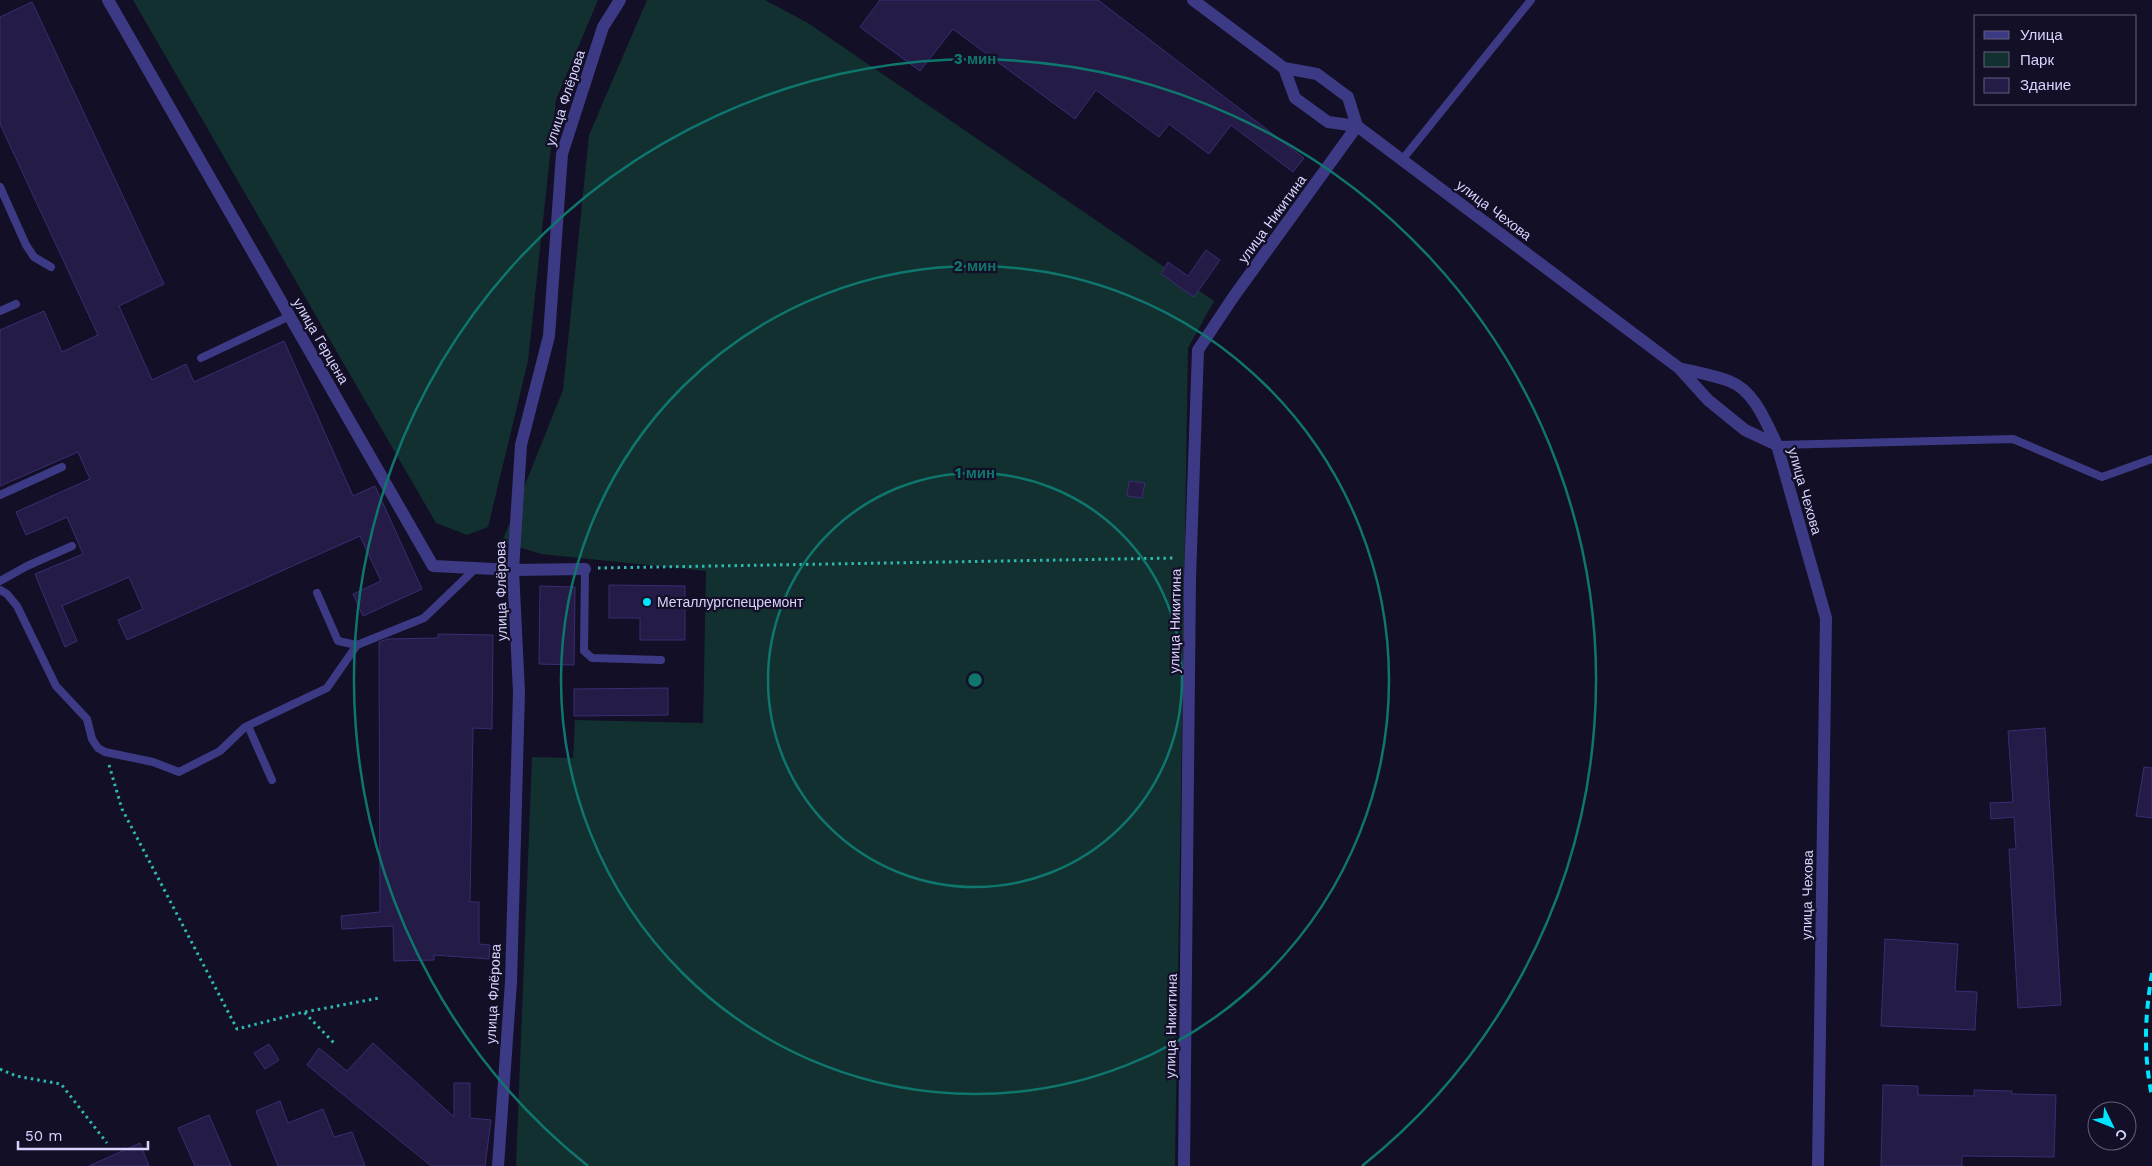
<svg xmlns="http://www.w3.org/2000/svg" width="2152" height="1166" viewBox="0 0 2152 1166" font-family="'Work Sans',sans-serif">
  <rect width="100%" height="100%" fill="#130f26"/>
  <path fill="#12302f" d="M133,0H598L556,100L528,361L488,527L467,535L436,523Z
    M647,0H765L808,23L1214,301L1188,348L1175,1166H516L532,757L573,758L575,720L703,723L706,571L541,554L502,542L563,390L589,135Z"/>
  <path fill="#241b47" stroke="#3b2d73" d="M880,0H1098L1304,158L1293,172L1231,125L1209,154L1169,124L1159,137L1096,90L1075,119L953,29L920,71L860,27Z
    M32,2L164,284L119,306L152,380L186,364L194,382L284,341L353,496L375,486L422,589L363,616L353,594L381,581L360,536L127,640L118,620L143,609L129,577L62,606L77,641L65,647L35,574L83,554L67,517L26,535L16,512L90,479L78,452L0,486V330L44,311L62,352L98,335L0,124V17Z
    M1206,250L1220,260L1194,297L1161,274L1168,262L1188,276Z
    M1129,481L1145,483L1142,498L1127,496Z
    M609,585L685,586V640H640V618H609Z
    M540,586L575,587L574,665L539,664Z
    M438,634L493,635L492,729L473,728L470,902H479V944L490,945L489,959L434,955V960L394,961L393,926L342,929L341,916L380,912L379,642L388,639L438,638Z
    M668,688V715L574,716V689Z
    M2045,728L2061,1005L2018,1008L2009,849H2016L2014,817L1991,819L1990,803L2013,802L2008,731Z
    M2144,767L2152,768V818L2136,816Z
    M1885,939L1958,944L1955,991L1977,992L1975,1030L1881,1026Z
    M373,1043L454,1117V1083H470V1118L491,1120L485,1166H431L307,1065L319,1048L347,1071Z
    M269,1044L279,1060L265,1069L254,1053Z
    M1883,1085L1918,1086V1095L1974,1096V1090L2012,1091V1094L2056,1095L2054,1157L1962,1156V1166H1881Z
    M280,1101L288,1123L323,1109L334,1137L352,1132L365,1166H278L256,1111Z
    M209,1115L231,1166H195L178,1128Z
    M140,1143L149,1166H89Z"/>
  <g fill="none" stroke-linecap="round" stroke-linejoin="round">
    <path stroke="#2fb8b0" stroke-width="3" stroke-dasharray="2.5 4" stroke-linecap="butt" d="M598,568L1176,558
      M109,765L122,809L237,1029L304,1012L334,1043
      M305,1012L379,998
      M0,1069L16,1076L61,1084L107,1143"/>
    <path stroke="#3d3a85" stroke-width="8" d="M1402,160L1531,0
      M0,187L26,245L34,257L51,267
      M0,311L16,304
      M201,358L290,316
      M1777,445L2013,439L2102,477L2152,459
      M0,495L62,467
      M585,569L584,651L592,658L661,660
      M0,581L27,566L72,546
      M0,590L7,594L17,606L56,686L87,719L92,739L98,748L105,752L153,762L179,772L220,751L245,727L327,688L357,645L424,618L476,568
      M317,593L338,641L357,645
      M248,726L272,780"/>
    <path stroke="#3d3a85" stroke-width="12" d="M108,0L433,566L513,570L585,569
      M1193,0L1284,68L1295,98L1328,122L1357,126L1679,368L1708,400L1745,430L1777,445L1826,618L1818,1166
      M1679,368C1695,372 1713,375 1729,381C1754,390 1766,422 1777,445
      M498,1166L511,982L519,692L513,570L521,445L549,336L562,154L603,27L620,0
      M1184,1166L1190,578L1198,350L1234,296L1357,126L1348,97L1317,74L1284,68"/>
    <path stroke="#00e5ff" stroke-width="4" stroke-dasharray="8 6" stroke-linecap="butt" d="M2152,973C2145,1016 2143,1053 2152,1096"/>
  </g>
  <g fill="none" stroke="#0f766e" stroke-width="2.5">
    <circle cx="975" cy="680" r="207"/>
    <circle cx="975" cy="680" r="414"/>
    <path d="M588 1166A621 621 0 1 1 1362 1166"/>
  </g>
  <circle fill="#00e5ff" stroke="#130f26" stroke-width="2" cx="647" cy="602" r="5"/>
  <g text-anchor="middle" stroke-width="4.5" stroke-linejoin="round" paint-order="stroke">
    <g font-size="14" fill="#d9d4ff" stroke="#130f26">
      <text transform="translate(565 98) rotate(-72)" y="5">улица Флёрова</text>
      <text transform="translate(1494 210) rotate(37)" y="5">улица Чехова</text>
      <text transform="translate(1272 219) rotate(-54)" y="5">улица Никитина</text>
      <text transform="translate(321 341) rotate(60)" y="5">улица Герцена</text>
      <text transform="translate(1805 491) rotate(74)" y="5">улица Чехова</text>
      <text transform="translate(501 591) rotate(-91)" y="5">улица Флёрова</text>
      <text transform="translate(1175 621) rotate(-89)" y="5">улица Никитина</text>
      <text transform="translate(1807 895) rotate(-89)" y="5">улица Чехова</text>
      <text transform="translate(493 994) rotate(-87)" y="5">улица Флёрова</text>
      <text transform="translate(1171 1026) rotate(-89)" y="5">улица Никитина</text>
    </g>
    <g font-size="14" fill="#d9d4ff" stroke="#130f26" text-anchor="start">
      <text x="657" y="607">Металлургспецремонт</text>
    </g>
  </g>
  <circle cx="975" cy="680" r="8" fill="#0f766e" stroke="#130f26" stroke-width="2.5"/>
  <g font-size="15" text-anchor="middle" font-weight="bold" fill="#0f766e" stroke="#130f26" stroke-width="4.5" stroke-linejoin="round" paint-order="stroke">
    <text x="975" y="64">3 мин</text>
    <text x="975" y="271">2 мин</text>
    <text x="975" y="478">1 мин</text>
  </g>
  <rect x="1974" y="15" width="162" height="90" fill="#130f26" stroke="#625e7d"/>
  <rect x="1984" y="31" width="25" height="8" fill="#3d3a85" stroke="#625e7d"/>
  <text x="2020" y="40" font-size="15" fill="#d9d4ff">Улица</text>
  <rect x="1984" y="52" width="25" height="15" fill="#12302f" stroke="#625e7d"/>
  <text x="2020" y="65" font-size="15" fill="#d9d4ff">Парк</text>
  <rect x="1984" y="78" width="25" height="15" fill="#241b47" stroke="#625e7d"/>
  <text x="2020" y="90" font-size="15" fill="#d9d4ff">Здание</text>
  <g transform="translate(2112 1126) rotate(133)"><circle r="24" fill="#130f26" stroke="#625e7d"/>
  <path d="M0-4L9 19L0 12L-9 19Z" fill="#00e5ff"/>
  <text y="-8" font-size="14" font-weight="bold" text-anchor="middle" fill="#d9d4ff">С</text>
  </g>
  <path d="M18 1141v8h130v-8" fill="none" stroke="#d9d4ff" stroke-width="2.5"/>
  <text x="25" y="1141" font-size="15" fill="#d9d4ff" stroke="#130f26" stroke-width="4" paint-order="stroke">50 m</text>
</svg>
